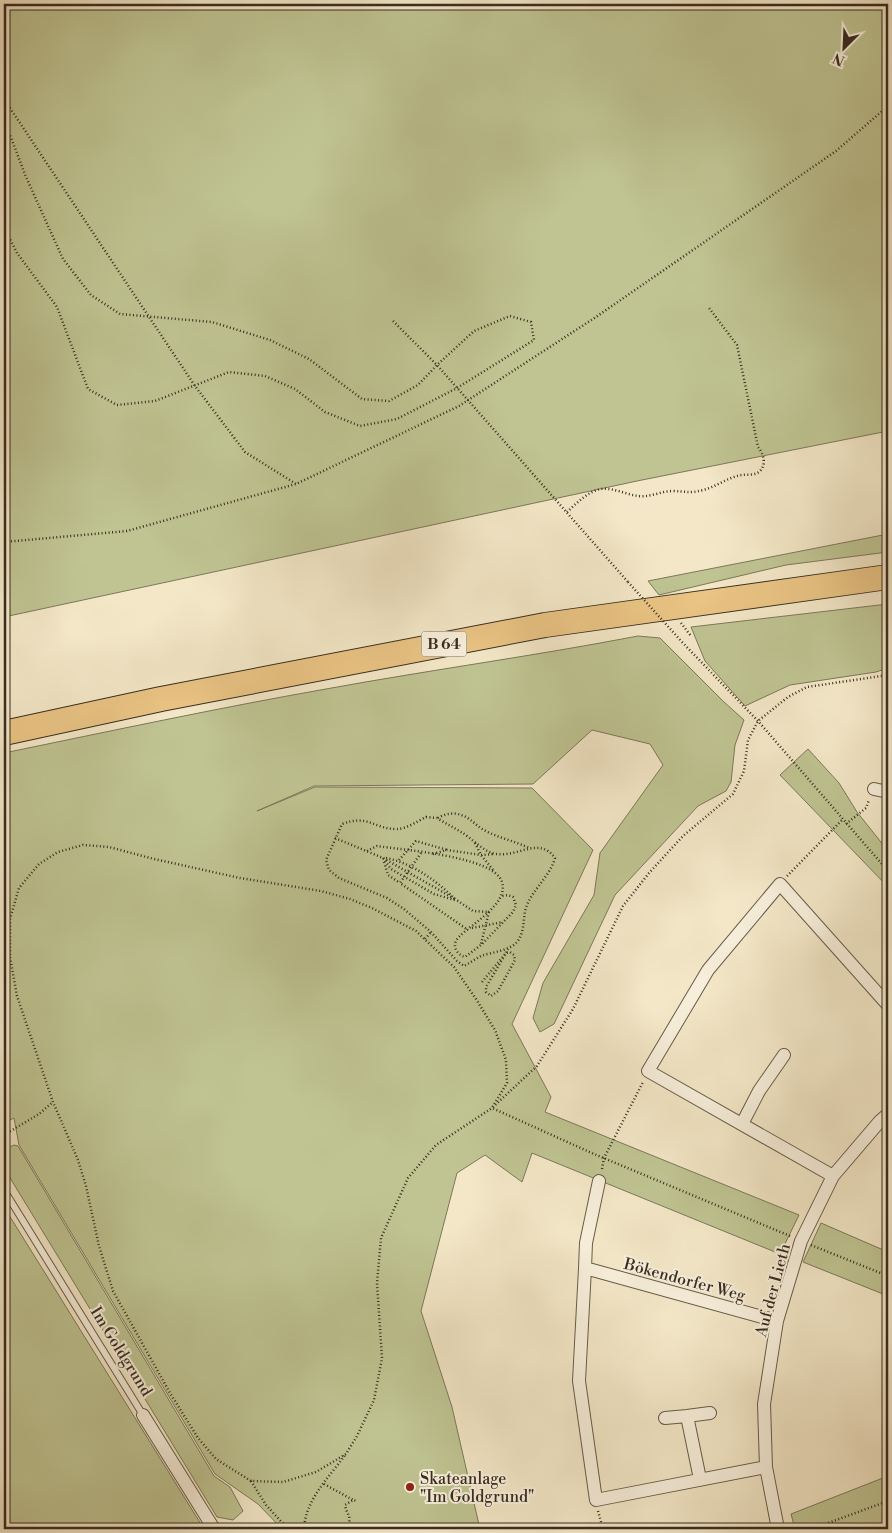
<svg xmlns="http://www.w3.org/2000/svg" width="892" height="1533" viewBox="0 0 892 1533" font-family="'Libre Bodoni',serif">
  <rect width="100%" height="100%" fill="#f3e7c7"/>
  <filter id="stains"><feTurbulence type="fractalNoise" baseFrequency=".004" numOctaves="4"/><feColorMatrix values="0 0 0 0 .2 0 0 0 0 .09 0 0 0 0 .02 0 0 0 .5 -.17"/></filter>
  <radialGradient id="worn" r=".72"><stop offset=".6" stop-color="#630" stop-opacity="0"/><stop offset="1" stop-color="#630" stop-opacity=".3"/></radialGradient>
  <path fill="#bfc492" stroke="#7c785a" d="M4,4H888V431L637,481L4,617Z
    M888,534V552L786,565L659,595L648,581Z
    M888,604V668L876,672L790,685L745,706L705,661L691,627Z
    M638,636L660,638L724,702L744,720L735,745L731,782L726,791L698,806L615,895L554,1024L540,1032L533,1018L543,983L594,895L600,853L663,765L650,744L592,730L533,784L314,786L257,811L315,787L532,788L593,850L512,1024L551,1097L545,1112L799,1215L780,1254L532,1153L522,1182L485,1155L457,1173L421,1311L452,1407L480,1529H282L258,1504L215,1474L19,1145L14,1118L8,1121L4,1119V753C111,731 218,708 326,689C430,670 534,656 638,636Z
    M808,749L839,783L857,812L888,851V887L780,775Z
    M14,1145L18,1146L214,1476L230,1487L243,1511L233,1520L217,1517L4,1168V1150Z
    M4,1207L204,1529H4Z
    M821,1223L888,1252V1296L803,1262Z
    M888,1476V1521L868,1529H795L791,1514Z"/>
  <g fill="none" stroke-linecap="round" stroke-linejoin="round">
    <defs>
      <path id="lane" d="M4,1190L143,1415"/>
      <path id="street" d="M874,789L888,792
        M742,1124L759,1091L784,1055
        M833,1176L648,1071L708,970L780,884L888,1005
        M585,1268L586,1243L599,1181
        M143,1415L214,1529
        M665,1418L687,1416
        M766,1467L596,1500L579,1381L585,1268L777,1321
        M700,1479L687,1416L710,1413
        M778,1529L766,1467L764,1404L777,1321L801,1241L833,1176L880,1121L888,1114"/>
      <path id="highway" d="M4,733L161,699L545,625L888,577"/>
    </defs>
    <use href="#lane" stroke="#675c4a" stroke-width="8"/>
    <use href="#street" stroke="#675c4a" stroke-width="14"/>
    <use href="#highway" stroke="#382d21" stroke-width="26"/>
    <path stroke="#382d21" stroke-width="2.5" stroke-dasharray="1 2.5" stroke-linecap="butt" d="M4,99L195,386L245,452L296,484
      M4,133L10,135L26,177L63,259L91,295L120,314L212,322L270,340L309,359L362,399L389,401L418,385L437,365L474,331L510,316L531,322L534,340L457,388L397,419L360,426L325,412L295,389L265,376L229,372L155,401L117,405L88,389L57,307L17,253L4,227
      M393,321L437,365L628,582
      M567,512C576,504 588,491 601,489C616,487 631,498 646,496C655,495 664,491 673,491C685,491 689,494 703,490C716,487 728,477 742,475C748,474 755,476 760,471C767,464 763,453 758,447L737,345L709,308
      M4,542L127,531L296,484L459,406L596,317L836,151L888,106
      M681,623L691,636
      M682,642L758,721L888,871
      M426,817L437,818C445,823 453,827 461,832C472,838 484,853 497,854C519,857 539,836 555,858C550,876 534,888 527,905C522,916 526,931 517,942C509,951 492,952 481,956C475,959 470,963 464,966L457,961L431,932L404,909L387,898L339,878L329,870L326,860L342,824C369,814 373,829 397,829C406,829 418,821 426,817Z
      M438,818C444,814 454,812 461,815C471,818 476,826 484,830C498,838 515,841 529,848
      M846,824L866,808L869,800
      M335,838L383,858L455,899
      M475,843L481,855L494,871
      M367,851L377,846C402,850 494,856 502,882C509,904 471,924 459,937C451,945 456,954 465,957L481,945L513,912L516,905L513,897L508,895L502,896
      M421,853L400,883L468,930
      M433,854L447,850L481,855L494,854
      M383,858L391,869L434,894L458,901L473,911L489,912L481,944
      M386,858C412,863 437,881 455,899
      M399,860L416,841L447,850
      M384,862L388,875L400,883
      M787,876L842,820
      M472,928L503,922
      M425,939L431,932
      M482,982L506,953L510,952L514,955L515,960L498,991L491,996L486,992V987L506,953L508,949
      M4,1135L39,1114L53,1102
      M602,1169L604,1158L643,1082
      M790,1236L594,1154L492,1108L537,1066L573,1009L623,906L649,873L683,836L733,794L744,771L748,740L758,721L788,697L807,687L888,675
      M811,1245L888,1276
      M251,1481L266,1505L288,1529
      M324,1484L353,1500
      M598,1511L603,1529
      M304,1529C305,1500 330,1476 346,1454L316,1472L283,1482L251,1481L216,1459L198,1438L170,1393L113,1291L99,1246L86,1186L78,1160L53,1102L17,996L10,957V919L19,888L39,864L58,852L83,845L109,847L154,859L240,878L321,891L350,899L372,908L416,931L454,967L476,999L495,1030L506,1060L507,1083L492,1108L436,1145L408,1178L381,1238L377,1283L382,1358L374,1400L357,1436L346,1454
      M329,1529L334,1525L347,1526C353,1517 346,1514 345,1505L353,1500L357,1501
      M812,1529L888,1501"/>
    <use href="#lane" stroke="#f7efdb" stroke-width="6"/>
    <use href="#street" stroke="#f7efdb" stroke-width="12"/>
    <use href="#highway" stroke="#eac484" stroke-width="24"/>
    <path stroke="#382d21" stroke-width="2.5" stroke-dasharray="1 2.5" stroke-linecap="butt" d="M628,582L682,642"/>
  </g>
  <circle fill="#8f2418" stroke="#f7efdb" stroke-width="2" cx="410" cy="1487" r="5"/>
  <g text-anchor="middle" stroke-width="4" stroke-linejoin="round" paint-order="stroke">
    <rect fill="#f7efdb" stroke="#716759" stroke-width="1" x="421.5" y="631.5" width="45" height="25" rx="4"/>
    <g font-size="15" font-weight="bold" fill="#382d21">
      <text x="444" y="649">B 64</text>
    </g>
    <g font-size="16" fill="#382d21" stroke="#f7efdb">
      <text transform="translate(685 1279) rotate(15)" y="6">Bökendorfer Weg</text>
      <text transform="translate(772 1290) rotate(-75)" y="6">Auf der Lieth</text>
      <text transform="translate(122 1351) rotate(58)" y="6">Im Goldgrund</text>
    </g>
    <g font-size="16" fill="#382d21" stroke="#f7efdb" text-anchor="start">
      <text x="420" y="1484">Skateanlage<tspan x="420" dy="18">"Im Goldgrund"</tspan></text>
    </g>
  </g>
  <rect width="892" height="1533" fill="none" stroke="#f3e7c7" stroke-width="20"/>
  <rect x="5" y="5" width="882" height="1523" fill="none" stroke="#382d21" stroke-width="2.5"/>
  <rect x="10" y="10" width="872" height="1513" fill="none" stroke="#382d21"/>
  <g transform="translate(844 48) rotate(204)" stroke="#f7efdb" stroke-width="4" paint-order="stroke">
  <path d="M0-4L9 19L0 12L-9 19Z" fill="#382d21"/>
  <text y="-8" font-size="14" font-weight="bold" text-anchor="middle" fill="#382d21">N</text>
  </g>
  <rect width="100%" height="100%" filter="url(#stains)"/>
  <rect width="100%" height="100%" fill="url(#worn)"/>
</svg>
